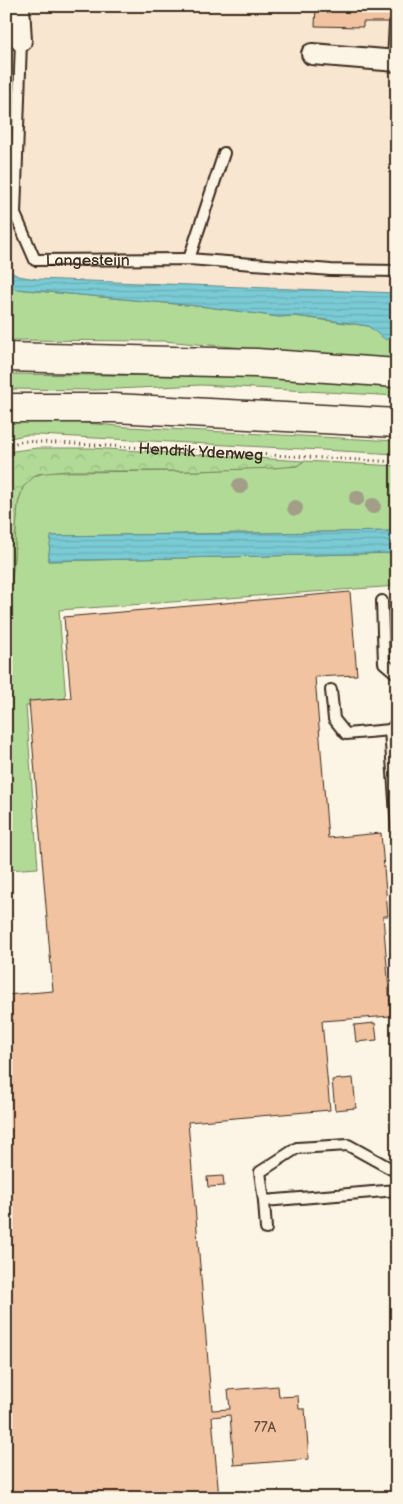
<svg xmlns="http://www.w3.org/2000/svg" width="403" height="1504" viewBox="0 0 403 1504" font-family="'Balsamiq Sans',sans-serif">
  <defs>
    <pattern id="forest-crowns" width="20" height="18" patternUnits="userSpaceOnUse" patternTransform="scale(1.25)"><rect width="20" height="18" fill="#b1da97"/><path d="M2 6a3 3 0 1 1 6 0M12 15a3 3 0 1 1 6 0" fill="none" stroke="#99bb82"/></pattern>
    <pattern id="water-rules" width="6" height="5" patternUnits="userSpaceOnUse" patternTransform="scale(1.25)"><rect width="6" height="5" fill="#7acbd4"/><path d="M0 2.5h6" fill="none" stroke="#6aaeb6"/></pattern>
  </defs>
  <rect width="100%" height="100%" fill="#fcf5e5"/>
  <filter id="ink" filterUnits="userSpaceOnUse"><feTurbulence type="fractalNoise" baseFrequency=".02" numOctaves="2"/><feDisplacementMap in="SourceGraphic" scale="10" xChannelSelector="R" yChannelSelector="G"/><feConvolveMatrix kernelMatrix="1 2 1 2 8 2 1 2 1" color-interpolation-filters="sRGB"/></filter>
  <g filter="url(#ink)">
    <path fill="#f9e6d0" d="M6,6H397V338L6,310Z"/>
    <path fill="#b1da97" stroke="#76825a" d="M6,285L16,289L208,307L279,317L294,316L368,326L381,334L397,333V361L163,341L6,340Z
      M6,374L272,377L397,385V396L201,385L95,390L6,389Z
      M6,419H44L128,427L397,441V454L38,435H25L6,439Z
      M304,461L397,466V531L52,536L48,561L397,553V586L59,610L66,702L26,706L38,868L6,870V614L13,569L18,504L23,487L30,478L46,472L197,471L297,466Z"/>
    <path fill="url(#forest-crowns)" stroke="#76825a" d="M37,448H90L304,461L297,466L273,468L197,471H67L37,474L23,487L18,504L13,569L6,614V452Z"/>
    <path fill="url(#water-rules)" stroke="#618b8b" d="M6,269L18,276L37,279L397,293V333L386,340L368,326L335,321L294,316L279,317L208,307L16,289L6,285Z
      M397,531V553L48,561L51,536Z"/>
    <path fill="#f1c3a0" stroke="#3b2a1e" d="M316,6H397V22H363V27L315,26Z
      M350,592L357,675L315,677L328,838L381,833L388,916H383L391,1016L322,1021L330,1110L188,1122L212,1410L230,1409L228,1390L278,1386L279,1397L298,1396L299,1409H305L309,1459L234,1465L230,1415L212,1417L219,1498L6,1497V995L53,991L29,701L71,698L64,617Z
      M375,1023L377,1040L356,1042L354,1025Z
      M353,1078L356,1108L335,1110L332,1080Z
      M223,1176L224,1186L208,1187L207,1177Z"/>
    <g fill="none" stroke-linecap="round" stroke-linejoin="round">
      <defs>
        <g id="service">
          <path id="s2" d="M21,41L15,214L35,260L189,259L331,270L397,271"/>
          <path d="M393,60L395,23"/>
          <path d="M189,259L224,153"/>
          <path d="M382,601L384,663L397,674"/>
          <path d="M331,690L334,719L346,734L390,730"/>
          <path d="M397,723L390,730L397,828"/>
          <path d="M264,1201L260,1172L297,1148L348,1145L397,1172"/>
          <path d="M266,1229L264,1201L397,1190"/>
        </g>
        <path id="minor" d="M19,6L21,41
          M312,54L397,61"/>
        <path id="secondary" d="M6,357L256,363L397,373
          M6,408H114L397,423"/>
      </defs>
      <use href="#service" stroke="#3b2a1e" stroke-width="14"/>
      <use href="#minor" stroke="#3b2a1e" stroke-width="24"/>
      <use href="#secondary" stroke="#3b2a1e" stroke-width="31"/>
      <path stroke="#3b2a1e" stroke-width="3" stroke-dasharray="1 4" stroke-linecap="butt" id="s1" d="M6,446L22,441L397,462"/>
      <use href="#service" stroke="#fcf5e5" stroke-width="10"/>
      <use href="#minor" stroke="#fcf5e5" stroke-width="20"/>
      <use href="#secondary" stroke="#fcf5e5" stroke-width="28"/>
    </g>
    <g fill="#a29e88">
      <circle cx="240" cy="486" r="8"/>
      <circle cx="357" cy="498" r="8"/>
      <circle cx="373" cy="506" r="8"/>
      <circle cx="295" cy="508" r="8"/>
    </g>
  </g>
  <g text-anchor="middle" stroke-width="4" stroke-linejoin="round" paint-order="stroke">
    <g font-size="14" fill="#68503e">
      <text x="265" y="1432">77A</text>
    </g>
    <g font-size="16" fill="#3b2a1e" stroke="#fcf5e5">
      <text dy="6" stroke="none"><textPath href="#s2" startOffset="276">Langesteijn</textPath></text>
      <text dy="6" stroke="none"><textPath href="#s1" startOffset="196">Hendrik Ydenweg</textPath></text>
    </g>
  </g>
  <rect width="403" height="1504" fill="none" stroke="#fcf5e5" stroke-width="25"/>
  <rect x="12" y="12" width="378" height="1479" fill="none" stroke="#3b2a1e" stroke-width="2" filter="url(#ink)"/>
</svg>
